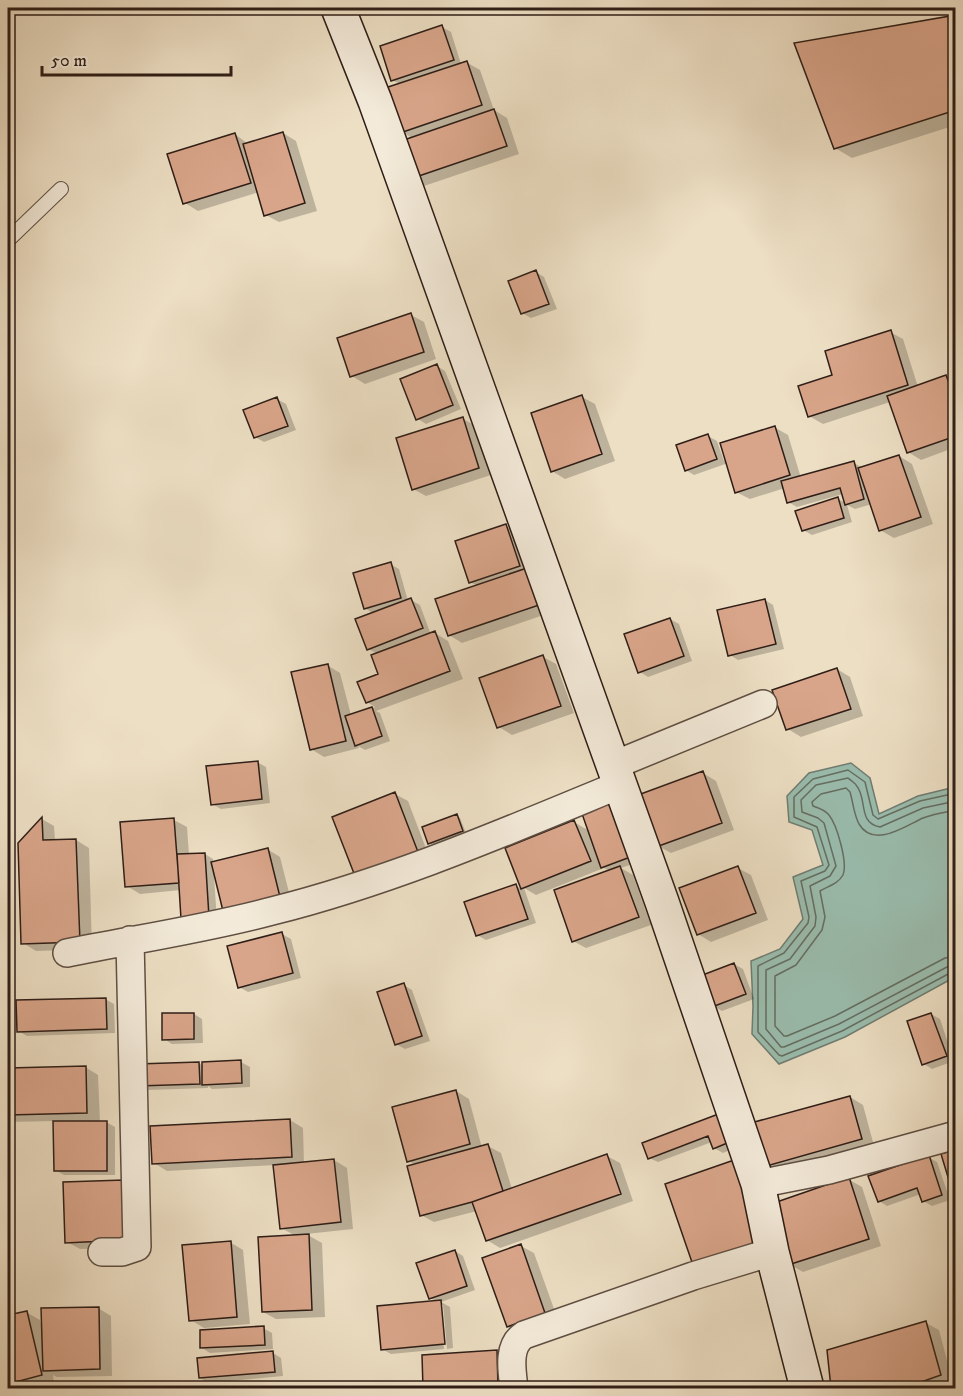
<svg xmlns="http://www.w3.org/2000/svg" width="963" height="1396" viewBox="0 0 963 1396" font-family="'IM FELL DW Pica',serif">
  <rect width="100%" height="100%" fill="#eddfc4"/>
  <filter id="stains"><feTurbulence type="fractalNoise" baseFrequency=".00333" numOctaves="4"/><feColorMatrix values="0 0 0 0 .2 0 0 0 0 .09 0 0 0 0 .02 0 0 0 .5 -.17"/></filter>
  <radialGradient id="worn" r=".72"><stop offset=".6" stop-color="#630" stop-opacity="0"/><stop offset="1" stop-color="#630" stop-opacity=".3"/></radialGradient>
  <path fill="#9abdae" stroke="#6f7d72" stroke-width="1.5" d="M851,763L870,778L879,814L918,796L955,787V977L845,1037L779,1064L752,1034L753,1006L751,961L780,949L803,919L793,877L823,865L812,830L789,822L787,796L809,773Z"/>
  <path fill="#0003" d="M735,8H757L742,12Z
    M956,17V125L852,158L835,148Z
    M442,27L451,32L461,64L466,62L480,70L494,110L507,118L519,154L424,186L411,178L412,138L402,132L400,84L392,80Z
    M283,133L296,141L317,211L279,222L266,215L259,192L198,211L185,203L235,134L248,144Z
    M536,272L544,277L557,309L531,318L522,313Z
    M411,315L424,322L436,359L365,384L352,376Z
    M890,332L903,339L918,387L946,377L956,382V447L921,460L908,452L890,402L823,424L809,416L834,376Z
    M437,366L445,371L461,409L426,424L418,419Z
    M582,397L595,404L615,461L565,479L552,471Z
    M277,399L286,404L296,430L264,442L255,437Z
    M463,419L476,426L491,475L426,496L413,489Z
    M774,427L788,435L801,478L854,463L863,468L899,456L912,464L933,524L894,538L880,530L872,504L855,509L847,505L852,522L812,535L803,530L838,499L846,503L843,494L797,507L788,502L785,488L750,499L736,492L728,463L694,475L686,470L708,436L717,441L724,461Z
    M506,526L514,531L552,612L462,643L449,635L478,586L470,582Z
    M390,564L399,569L408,601L411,600L420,605L431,635L435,633L448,641L463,679L376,711L380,713L390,741L365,750L358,746L359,748L324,757L311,749L327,665L340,673L351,715L375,707L367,702L380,675L378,654L368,649L374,614L365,608Z
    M765,600L773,605L784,649L738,660L730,655Z
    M670,619L679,624L692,661L648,677L640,672Z
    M543,657L556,664L574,713L512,735L499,727Z
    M837,669L850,677L863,716L801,737L788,729Z
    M257,762L266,767L270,803L221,809L212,804Z
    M703,773L716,781L734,830L671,853L658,846Z
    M395,794L408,801L430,859L369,883Z
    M457,816L460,818L466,833L433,845L429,843Z
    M42,819L54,826L55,841L76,840L89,848L92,949L36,951L23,943Z
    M174,820L187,827L189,855L205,854L213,859V862L267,849L280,857L292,904L214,875L217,922L181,890L140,894L127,886Z
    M574,822L641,861L621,868L633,875L651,925L586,948L573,941L610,871L604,868L536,895L524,888L536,923L486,940L477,935L516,886L524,890L507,849Z
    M738,868L751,875L768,920L711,942L698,934Z
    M282,934L291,939L301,978L248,992L239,987Z
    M734,964L743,969L754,999L722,1011L713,1006Z
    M404,985L412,990L430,1041L405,1049L396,1044Z
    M105,999L114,1004L115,1033L27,1036L18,1031Z
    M194,1014L202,1019L203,1043L172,1044L164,1039Z
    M931,1014L940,1019L954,1061L932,1069L924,1064Z
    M241,1062L250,1067V1087L212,1089L208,1086V1088L148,1090L139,1086L199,1063L203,1066Z
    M85,1067L98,1075L100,1122H106L115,1127V1175H64L55,1170V1121L8,1122V1069Z
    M456,1091L469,1099L482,1148L488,1146L501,1153L512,1189L607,1156L620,1163L633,1201L500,1248L487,1240L477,1211L434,1222L421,1215L416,1165L409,1161Z
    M850,1097L863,1105L874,1146L773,1174L760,1167Z
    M730,1119L740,1146L723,1153L714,1148L712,1142L658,1162L649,1158Z
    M290,1120L303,1128L304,1164L334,1160L347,1168L353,1229L306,1234L322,1243L325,1317L276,1319L263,1312L296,1236L281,1228L275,1165L167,1171L154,1163Z
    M928,1157L937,1162L950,1200L932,1206L923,1201L921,1194L887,1206L879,1201Z
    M848,1179L862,1187L881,1246L803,1272L789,1264Z
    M65,1183L139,1247L80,1249L67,1242Z
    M230,1242L243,1250L250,1324L204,1328L191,1320Z
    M521,1246L534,1253L558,1320L521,1333L508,1326Z
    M455,1251L463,1256L475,1290L441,1302L450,1307L453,1348L447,1349L443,1305H440L444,1349L391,1354L382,1349L438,1302L430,1298Z
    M98,1308L111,1316L112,1376L57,1377L53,1375L54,1383L30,1388H8V1317L26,1312L40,1320L42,1330Z
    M926,1323L939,1330L953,1383L937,1388H833L829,1351Z
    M263,1328L272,1333L273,1349L210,1353L202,1348Z
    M496,1352L509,1359L511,1388H425L423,1356Z
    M273,1353L281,1358L283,1376L209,1383L200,1378Z"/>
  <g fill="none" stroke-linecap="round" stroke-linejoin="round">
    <path stroke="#646e62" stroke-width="1.5" d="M956,793L920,801L878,819L873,815L865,782L848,770L813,779L794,797V817L817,827L829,865L825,871L801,881L809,917L808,923L784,953L758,966V1032L779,1055L782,1056L842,1031L950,973L956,972
      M956,801L923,808L880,827C857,823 868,798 856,785C856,784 849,779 848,778L816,785L801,800L802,812L818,818L824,823L836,866L830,876L810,886L816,917L815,926L790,959L766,970V1029L781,1047H784L839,1024L947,967L956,965
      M956,810C945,812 933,814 923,818C905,826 874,849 859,824C854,815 853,802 850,792L846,788L821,794L812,802L813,806C819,808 825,810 829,815C837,825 848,863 843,875C838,884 828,886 820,891L825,917L822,930L796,965L775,976V1026L784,1036H787L835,1016L945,958L956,956"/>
  </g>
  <path fill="#d9a58a" stroke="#2e1e17" stroke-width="1.5" d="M956,15V110L834,149L794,43Z
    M442,25L454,60L391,81L380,46Z
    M467,61L482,105L400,133L385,88Z
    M494,109L507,146L410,179L398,142Z
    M283,132L305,203L264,216L243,144Z
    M235,133L251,183L183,204L167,154Z
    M536,270L549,304L521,314L508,281Z
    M411,313L424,352L350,377L337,338Z
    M891,330L908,385L808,417L798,386L832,375L825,351Z
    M437,364L453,405L416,420L400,379Z
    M946,375L956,402V436L907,453L887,396Z
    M582,395L602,454L551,472L531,413Z
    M277,397L288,426L254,438L243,410Z
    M463,417L479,468L412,490L396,438Z
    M775,426L790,475L735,493L720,443Z
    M708,434L717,459L685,471L676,445Z
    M899,455L921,517L879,531L858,468Z
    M854,461L864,499L845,505L840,488L787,503L781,481Z
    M838,497L844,518L802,531L795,511Z
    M506,524L520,566L469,583L455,541Z
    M391,562L401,598L364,609L353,573Z
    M527,568L539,605L448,636L435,599Z
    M411,598L423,628L367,650L355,619Z
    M765,599L776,644L728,656L717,610Z
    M670,618L684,656L638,673L624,634Z
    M435,631L450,671L366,703L357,682L378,674L371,655Z
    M543,655L561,706L497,728L479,678Z
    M328,664L346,741L310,750L291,672Z
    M837,668L851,709L786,730L772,690Z
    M372,707L382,736L355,746L345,716Z
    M258,761L262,799L211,805L206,766Z
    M703,771L722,823L656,847L638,795Z
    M395,792L418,852L355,876L332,817Z
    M611,797L633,856L601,868L580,808Z
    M457,814L463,831L428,844L422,827Z
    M42,817L43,840L76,839L80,942L21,944L18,843Z
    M174,818L179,883L125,887L120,822Z
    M574,820L591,861L521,889L505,848Z
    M268,848L280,897L223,911L211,862Z
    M205,853L209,917L181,919L177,854Z
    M620,866L639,917L572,942L554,890Z
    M738,866L756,913L697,935L679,888Z
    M516,884L528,919L476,936L464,902Z
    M282,932L293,973L238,988L227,946Z
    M734,963L746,994L712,1007L700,976Z
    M404,983L422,1036L395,1045L377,992Z
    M106,998L107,1029L17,1032L16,1000Z
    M162,1013H194V1039L162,1040Z
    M931,1013L947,1056L922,1065L907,1021Z
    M241,1060L242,1083L202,1085V1062Z
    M199,1062L200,1084L138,1086L137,1064Z
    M86,1066L87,1113L8,1115V1068Z
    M456,1090L470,1144L407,1162L392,1107Z
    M850,1096L862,1139L759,1168L747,1124Z
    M721,1113L732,1141L713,1149L708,1136L648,1159L642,1143Z
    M290,1119L292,1157L152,1164L150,1126Z
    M53,1121H107V1171H54Z
    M488,1144L503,1191L472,1202L420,1216L407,1166Z
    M956,1149V1185L951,1187L941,1154Z
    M607,1154L621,1194L486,1241L472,1202Z
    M929,1155L942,1195L922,1202L917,1188L878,1202L868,1176Z
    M334,1159L341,1222L280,1229L273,1165Z
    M737,1159L766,1243L694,1268L665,1184Z
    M849,1177L869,1239L788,1265L768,1205Z
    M124,1180L126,1240L65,1243L63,1182Z
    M309,1234L312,1310L262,1312L258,1237Z
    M231,1241L237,1317L189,1321L182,1245Z
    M521,1244L545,1313L507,1327L482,1258Z
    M455,1250L467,1286L429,1299L416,1263Z
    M441,1300L445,1344L381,1350L377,1306Z
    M99,1307L100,1369L43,1371L41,1308Z
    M27,1311L42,1375L8,1384V1315Z
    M926,1321L941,1375L904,1388H831L827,1350Z
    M264,1326L265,1345L200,1348V1330Z
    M497,1350L498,1388H423L422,1355Z
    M273,1351L275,1372L199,1378L197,1358Z"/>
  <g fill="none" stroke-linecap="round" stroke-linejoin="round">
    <defs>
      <path id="lane" d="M8,240L61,189"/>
      <path id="street" d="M612,766L763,704
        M67,953C136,939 205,929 272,911C392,881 505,832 619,785
        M758,1184L829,1170L956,1135
        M102,1252H122L137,1247L130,940
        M514,1388C512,1371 507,1346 524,1335L693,1276L772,1252"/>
      <path id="secondary" d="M338,8L375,101L662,902L758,1184L772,1252L807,1388"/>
    </defs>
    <use href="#lane" stroke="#5e4e42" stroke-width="16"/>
    <use href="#street" stroke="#5e4e42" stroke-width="30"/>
    <use href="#secondary" stroke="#2e1e17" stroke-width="36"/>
    <use href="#lane" stroke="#f3ead9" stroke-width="14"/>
    <use href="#street" stroke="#f3ead9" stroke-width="27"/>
    <use href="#secondary" stroke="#f3ead9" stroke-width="33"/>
  </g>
  <rect width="963" height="1396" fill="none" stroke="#eddfc4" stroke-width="30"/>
  <rect x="9" y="9" width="945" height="1378" fill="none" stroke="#2e1e17" stroke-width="3"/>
  <rect x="15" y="15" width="933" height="1366" fill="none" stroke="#2e1e17" stroke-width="1.5"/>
  <path d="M42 66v9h189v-9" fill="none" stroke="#2e1e17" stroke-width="3"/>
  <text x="51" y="66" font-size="18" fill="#2e1e17" stroke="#f3ead9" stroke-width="4.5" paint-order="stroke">50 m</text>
  <rect width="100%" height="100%" filter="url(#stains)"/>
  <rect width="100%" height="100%" fill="url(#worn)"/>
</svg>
